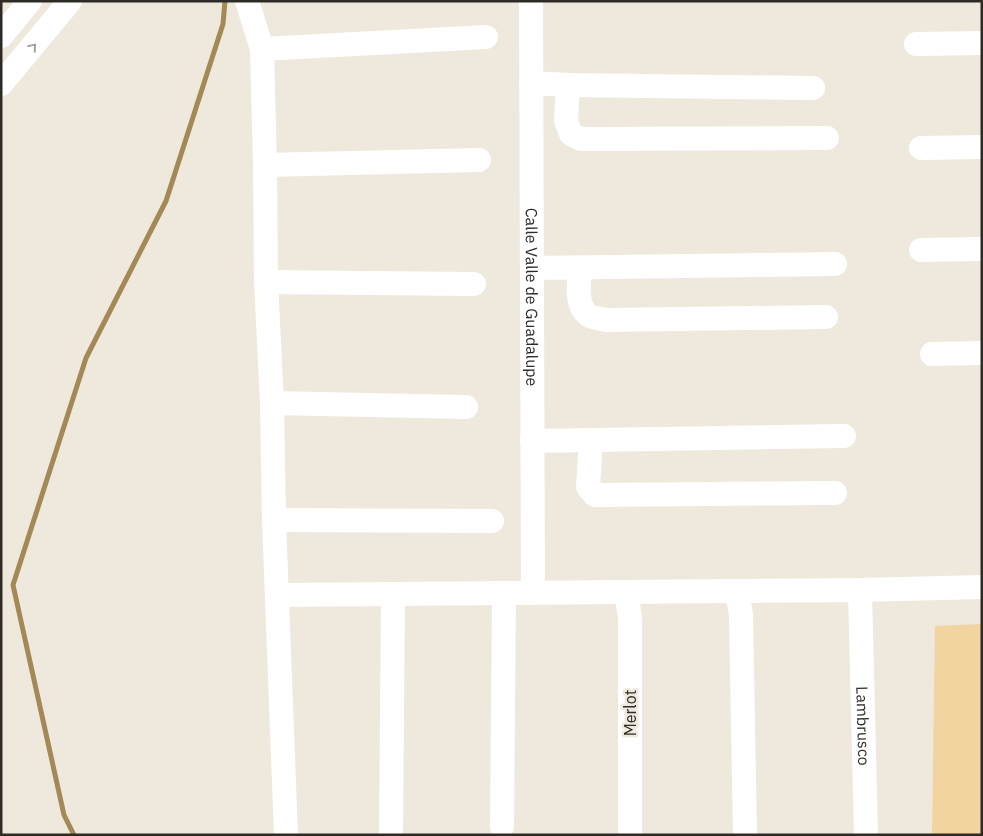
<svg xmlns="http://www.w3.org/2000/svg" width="983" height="836" viewBox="0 0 983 836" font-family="'IBM Plex Sans',sans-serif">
  <rect width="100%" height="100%" fill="#efe8dc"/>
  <path fill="#f1d49f" d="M982,624V835H932L935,626Z"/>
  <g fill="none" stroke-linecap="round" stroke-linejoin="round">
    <path stroke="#a48957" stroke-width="5" d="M74,835L64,815L13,585L86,358L166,201L223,24L225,1"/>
    <g stroke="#fff" stroke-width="24">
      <path d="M247,1L262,49L265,165L266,282L272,403L274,520L286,835"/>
      <path id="s1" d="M531,1L533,593"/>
      <path d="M1,36L30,1"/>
      <path d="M916,44L982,43"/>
      <path d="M262,49L486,37"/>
      <path d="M531,83L568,85L813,88"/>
      <path d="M1,84L70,1"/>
      <path d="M568,85L566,121L571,134L581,139L827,138"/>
      <path d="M921,148L982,147"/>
      <path d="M265,165L479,160"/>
      <path d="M921,250L982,249"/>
      <path d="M532,268L835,264"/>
      <path d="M580,268C579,282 575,305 588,315C592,318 602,319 607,320L826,317"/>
      <path d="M266,282L474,284"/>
      <path d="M932,354L982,353"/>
      <path d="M272,403L466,407"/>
      <path d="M591,440L588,487L595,495L835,493"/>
      <path d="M532,441L844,436"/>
      <path d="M274,520L492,521"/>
      <path id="s2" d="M860,590L866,835"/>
      <path d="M737,591L741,615L745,835"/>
      <path d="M626,592L630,618V835"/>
      <path d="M277,595L860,590L982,587"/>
      <path d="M502,827L504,593"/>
      <path d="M391,835L393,594"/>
    </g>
  </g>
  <defs><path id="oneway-chevron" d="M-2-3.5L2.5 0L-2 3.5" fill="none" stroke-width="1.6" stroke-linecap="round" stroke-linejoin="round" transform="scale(1.25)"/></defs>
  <use stroke="#a1a09e" href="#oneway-chevron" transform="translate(33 47) rotate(-50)"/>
  <g text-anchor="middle" stroke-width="5" stroke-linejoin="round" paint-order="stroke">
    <g font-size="16" fill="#2e2b27" stroke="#efe8dc">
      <text dy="6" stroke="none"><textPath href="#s1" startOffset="296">Calle Valle de Guadalupe</textPath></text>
      <text transform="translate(630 713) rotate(-90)" y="6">Merlot</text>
      <text dy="6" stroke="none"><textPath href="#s2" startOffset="136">Lambrusco</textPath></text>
    </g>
  </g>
  <rect width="983" height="836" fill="none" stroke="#2e2b27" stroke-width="5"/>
</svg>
